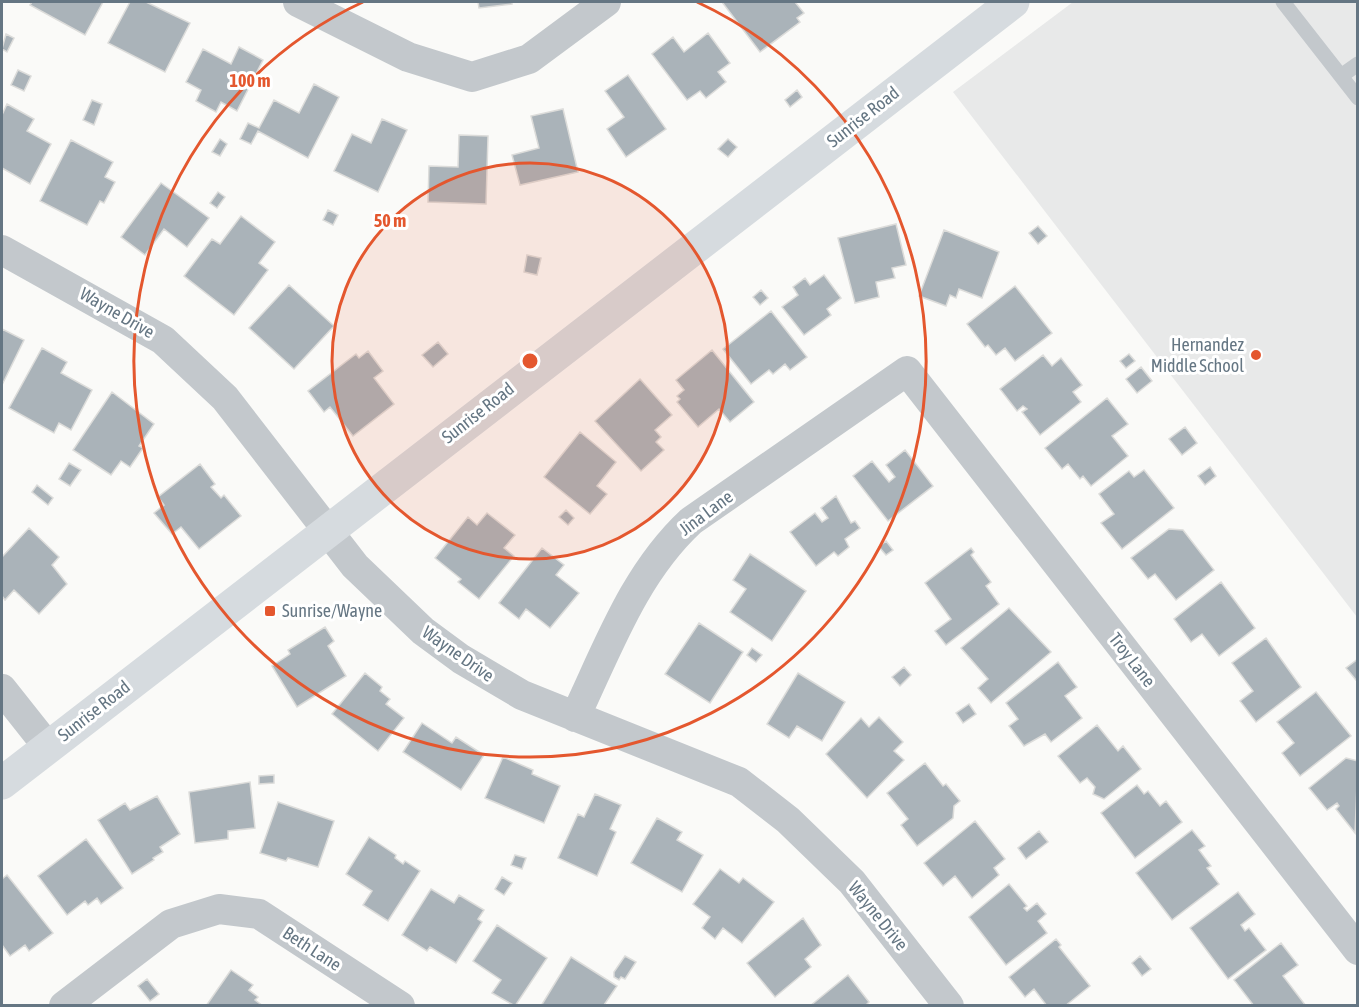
<svg xmlns="http://www.w3.org/2000/svg" width="1359" height="1007" viewBox="0 0 1359 1007" font-family="'Asap Condensed',sans-serif">
  <rect width="100%" height="100%" fill="#fafaf8"/>
  <path fill="#e8e9e9" d="M1073,2H1357V617L953,92Z"/>
  <path fill="#aab3b9" stroke="#dcdcda" stroke-width="1.5" d="M32,2H103L85,35L30,5Z
    M130,2H146L190,23L165,72L108,43Z
    M478,2H512V4L479,8Z
    M722,2H795L804,13L797,18L800,22L760,52Z
    M708,33L730,63L718,72L726,82L706,98L700,91L687,100L652,54L673,37L684,52Z
    M6,34L14,38L7,52L2,49Z
    M239,47L263,60L237,111L221,102L216,112L196,101L201,90L186,82L203,49L231,64Z
    M18,70L31,76L24,91L11,85Z
    M628,75L666,129L626,157L607,129L624,117L605,91Z
    M314,84L339,97L308,158L258,131L251,144L240,139L248,123L259,128L274,100L299,113Z
    M797,90L802,97L790,107L785,100Z
    M92,100L102,104L94,125L83,120Z
    M7,104L34,119L27,131L51,144L30,184L2,168V115Z
    M563,109L578,172L520,185L512,155L539,148L531,116Z
    M382,119L407,130L378,192L334,171L352,134L371,143Z
    M459,135L488,136L486,204L428,202L429,166L458,167Z
    M220,139L227,144L220,156L212,152Z
    M728,139L737,147L728,157L718,149Z
    M71,140L113,162L105,177L115,182L104,203L100,201L87,225L40,201Z
    M161,183L209,218L187,247L164,229L145,255L121,237Z
    M218,192L225,197L217,208L210,203Z
    M328,210L338,215L333,225L323,220Z
    M241,216L275,242L259,263L268,270L234,315L184,276L212,239L220,244Z
    M896,224L906,265L892,268L895,278L876,282L879,297L855,303L838,238Z
    M1038,226L1047,236L1038,244L1029,233Z
    M944,230L999,252L982,298L959,289L956,298L950,295L946,306L919,296Z
    M527,255L541,258L537,275L524,272Z
    M824,275L841,298L827,309L831,315L804,335L782,307L798,295L793,287L805,278L810,285Z
    M289,285L334,326L294,369L249,328Z
    M1015,286L1052,333L1015,361L1005,348L996,355L988,345L985,347L967,324Z
    M761,290L768,298L760,305L753,297Z
    M771,311L807,357L790,370L785,364L773,374L769,370L751,384L723,349Z
    M2,329L24,340L2,385Z
    M438,342L448,354L433,367L422,355Z
    M42,348L67,362L61,373L92,390L71,430L59,423L54,433L9,408Z
    M712,350L754,402L730,422L719,409L698,427L677,402L680,399L677,396L684,390L676,380Z
    M368,351L383,371L374,378L394,404L353,436L330,407L324,412L308,391L356,354L359,358Z
    M1129,354L1135,361L1126,368L1120,361Z
    M1043,355L1052,366L1061,358L1082,385L1073,392L1081,402L1040,435L1022,412L1027,409L1023,406L1017,411L1000,389Z
    M1141,367L1152,381L1137,393L1126,379Z
    M640,379L672,415L655,430L661,437L656,442L664,450L641,471L595,421Z
    M112,392L154,424L139,446L143,448L130,467L121,461L111,475L73,450Z
    M1107,398L1128,424L1112,436L1128,456L1091,486L1083,476L1080,479L1068,464L1062,469L1045,448Z
    M1185,427L1197,443L1182,455L1169,439Z
    M580,432L616,462L597,486L607,494L590,514L544,477Z
    M905,450L933,486L888,521L853,476L872,461L889,482L895,477L886,465Z
    M69,463L81,470L70,486L59,479Z
    M200,464L215,484L211,487L221,498L224,495L241,516L199,549L181,527L172,534L154,513L164,505L158,497Z
    M1210,467L1216,476L1205,485L1198,476Z
    M1144,470L1174,508L1122,549L1101,523L1114,514L1099,494L1129,471L1134,477Z
    M37,485L53,498L48,505L32,492Z
    M836,496L851,523L855,521L860,528L845,539L849,547L838,556L834,552L816,566L790,532L815,513L822,522L828,518L821,508Z
    M566,510L574,518L568,525L559,517Z
    M487,513L515,535L504,548L514,556L479,599L458,582L461,579L435,558L468,517L477,525Z
    M29,528L59,557L52,565L67,584L39,614L14,590L5,600L2,596V557Z
    M1169,529L1183,530L1214,570L1176,600L1155,574L1148,579L1131,558Z
    M886,541L893,550L886,555L879,547Z
    M542,548L564,565L556,575L579,593L550,628L526,609L519,619L499,603Z
    M971,548L974,552L971,555L991,582L986,586L999,604L946,645L935,631L951,619L925,583Z
    M750,554L806,591L772,641L730,612L746,589L733,580Z
    M1221,582L1255,628L1219,656L1202,634L1191,642L1174,619Z
    M1009,608L1051,652L991,703L978,688L988,679L961,648Z
    M699,623L743,652L710,703L665,674Z
    M325,627L334,641L328,646L346,676L297,707L272,666L290,654L288,650Z
    M1266,638L1301,687L1256,722L1240,701L1253,691L1232,663Z
    M752,648L762,655L756,662L747,655Z
    M1358,659V679L1356,680L1346,668Z
    M1058,662L1077,687L1065,696L1082,718L1051,742L1045,734L1024,746L1009,726L1018,719L1006,703Z
    M904,667L911,675L900,686L892,677Z
    M365,673L382,687L380,691L390,699L386,704L404,718L378,751L332,714Z
    M798,673L845,702L822,741L797,726L789,738L767,724Z
    M1316,692L1351,736L1300,776L1282,753L1294,743L1277,722Z
    M969,704L976,714L963,723L956,713Z
    M879,717L903,742L894,751L904,760L867,798L826,754L861,718L869,727Z
    M422,723L452,743L456,737L484,755L461,790L403,752Z
    M1097,725L1118,751L1123,746L1141,769L1104,799L1093,794L1095,787L1087,778L1080,783L1058,756Z
    M503,757L533,770L532,774L560,786L544,823L485,798Z
    M1346,758L1358,761L1355,833L1336,809L1339,806L1337,803L1327,810L1309,788Z
    M925,763L943,786L946,784L960,801L954,806L953,818L917,846L901,825L908,819L887,793Z
    M274,775V783L259,784V776Z
    M250,782L255,828L228,831V839L195,843L189,792Z
    M1137,785L1144,794L1148,791L1160,806L1166,801L1182,822L1135,858L1101,813Z
    M595,794L621,805L610,829L616,832L597,876L558,858L578,814L584,817Z
    M157,796L180,834L160,847L163,852L153,858L154,860L132,874L98,820L125,803L130,810Z
    M278,802L334,821L318,867L288,858L286,861L260,853Z
    M657,818L682,832L677,840L703,855L682,892L631,863Z
    M975,821L1005,859L994,868L999,875L972,898L955,876L943,886L924,863Z
    M1192,830L1205,846L1199,850L1211,866L1207,868L1219,884L1172,920L1136,873Z
    M1039,831L1048,842L1026,859L1018,848Z
    M369,837L396,855L395,858L403,864L405,861L420,871L388,921L363,905L372,891L346,874Z
    M86,839L123,888L101,904L97,898L88,905L85,901L67,915L38,876Z
    M515,855L526,858L522,869L511,865Z
    M720,869L739,883L743,878L774,902L742,943L723,928L715,939L702,928L710,917L693,904Z
    M7,875L53,933L29,951L25,945L10,956L2,945V879Z
    M502,877L512,883L504,895L495,889Z
    M1009,884L1027,906L1024,908L1027,911L1037,903L1046,914L1038,921L1047,933L1006,965L969,917Z
    M431,889L454,903L459,895L484,910L478,919L482,922L456,963L430,947L427,951L402,935Z
    M1238,892L1255,914L1241,925L1245,931L1249,928L1266,950L1228,979L1190,928Z
    M803,918L821,945L805,959L811,967L775,997L747,963Z
    M497,925L547,958L515,1006L492,993L501,980L473,961Z
    M1056,939L1061,945L1059,947L1090,986L1065,1006H1047L1034,989L1025,997L1009,977Z
    M1281,943L1298,965L1283,976L1306,1006H1254L1234,980Z
    M625,956L636,962L625,979L621,977L619,980L614,977V972Z
    M1140,956L1151,969L1142,976L1132,963Z
    M571,957L617,986L604,1005L541,1006Z
    M231,970L253,985L249,990L258,997L255,1000L263,1006H206Z
    M848,975L869,1002L865,1006H810Z
    M147,979L159,994L150,1001L138,986Z"/>
  <g fill="none" stroke-linecap="round" stroke-linejoin="round">
    <path stroke="#c3c8cc" stroke-width="15" d="M1283,2L1358,98
      M1341,76L1358,64"/>
    <path stroke="#c3c8cc" stroke-width="30" d="M298,2L408,57L472,77L529,59L606,2
      M2,250L163,340L225,398L355,566L423,631L461,659L522,695L739,782L788,820L852,882L949,1006
      M2,689L48,747
      M575,717C608,648 634,574 691,521L907,371L1358,950
      M64,1006L171,924L219,909L259,914L400,1006"/>
    <path stroke="#d6dbdf" stroke-width="33" d="M2,783L1013,2"/>
  </g>
  <circle cx="530" cy="361" r="198" fill="#e4572e" fill-opacity=".12"/>
  <g fill="none" stroke="#e4572e" stroke-width="3">
    <circle cx="530" cy="361" r="198"/>
    <path d="M697 2A396 396 0 1 1 363 2"/>
  </g>
  <g fill="#e4572e" stroke="#fff" stroke-width="2">
    <circle cx="1256" cy="355" r="6"/>
    <rect x="264" y="605" width="12" height="12" rx="3"/>
  </g>
  <g text-anchor="middle" stroke-width="6" stroke-linejoin="round" paint-order="stroke">
    <g font-size="18" fill="#657683" stroke="#fff">
      <text transform="translate(863 117) rotate(-38)" y="6">Sunrise Road</text>
      <text transform="translate(117 313) rotate(30)" y="6">Wayne Drive</text>
      <text transform="translate(478 413) rotate(-38)" y="6">Sunrise Road</text>
      <text transform="translate(706 513) rotate(-37)" y="6">Jina Lane</text>
      <text transform="translate(458 654) rotate(35)" y="6">Wayne Drive</text>
      <text transform="translate(1132 660) rotate(52)" y="6">Troy Lane</text>
      <text transform="translate(94 711) rotate(-38)" y="6">Sunrise Road</text>
      <text transform="translate(878 916) rotate(51)" y="6">Wayne Drive</text>
      <text transform="translate(312 949) rotate(33)" y="6">Beth Lane</text>
    </g>
    <g font-size="18" fill="#657683" stroke="#fff" text-anchor="end">
      <text x="1244" y="351">Hernandez<tspan x="1244" dy="21">Middle School</tspan></text>
      <text x="282" y="617" text-anchor="start">Sunrise/Wayne</text>
    </g>
  </g>
  <circle cx="530" cy="361" r="9" fill="#e4572e" stroke="#fff" stroke-width="3"/>
  <g font-size="18" text-anchor="middle" font-weight="bold" fill="#e4572e" stroke="#fff" stroke-width="6" stroke-linejoin="round" paint-order="stroke">
    <text x="250" y="87">100 m</text>
    <text x="390" y="227">50 m</text>
  </g>
  <rect width="1359" height="1007" fill="none" stroke="#657683" stroke-width="6"/>
</svg>
